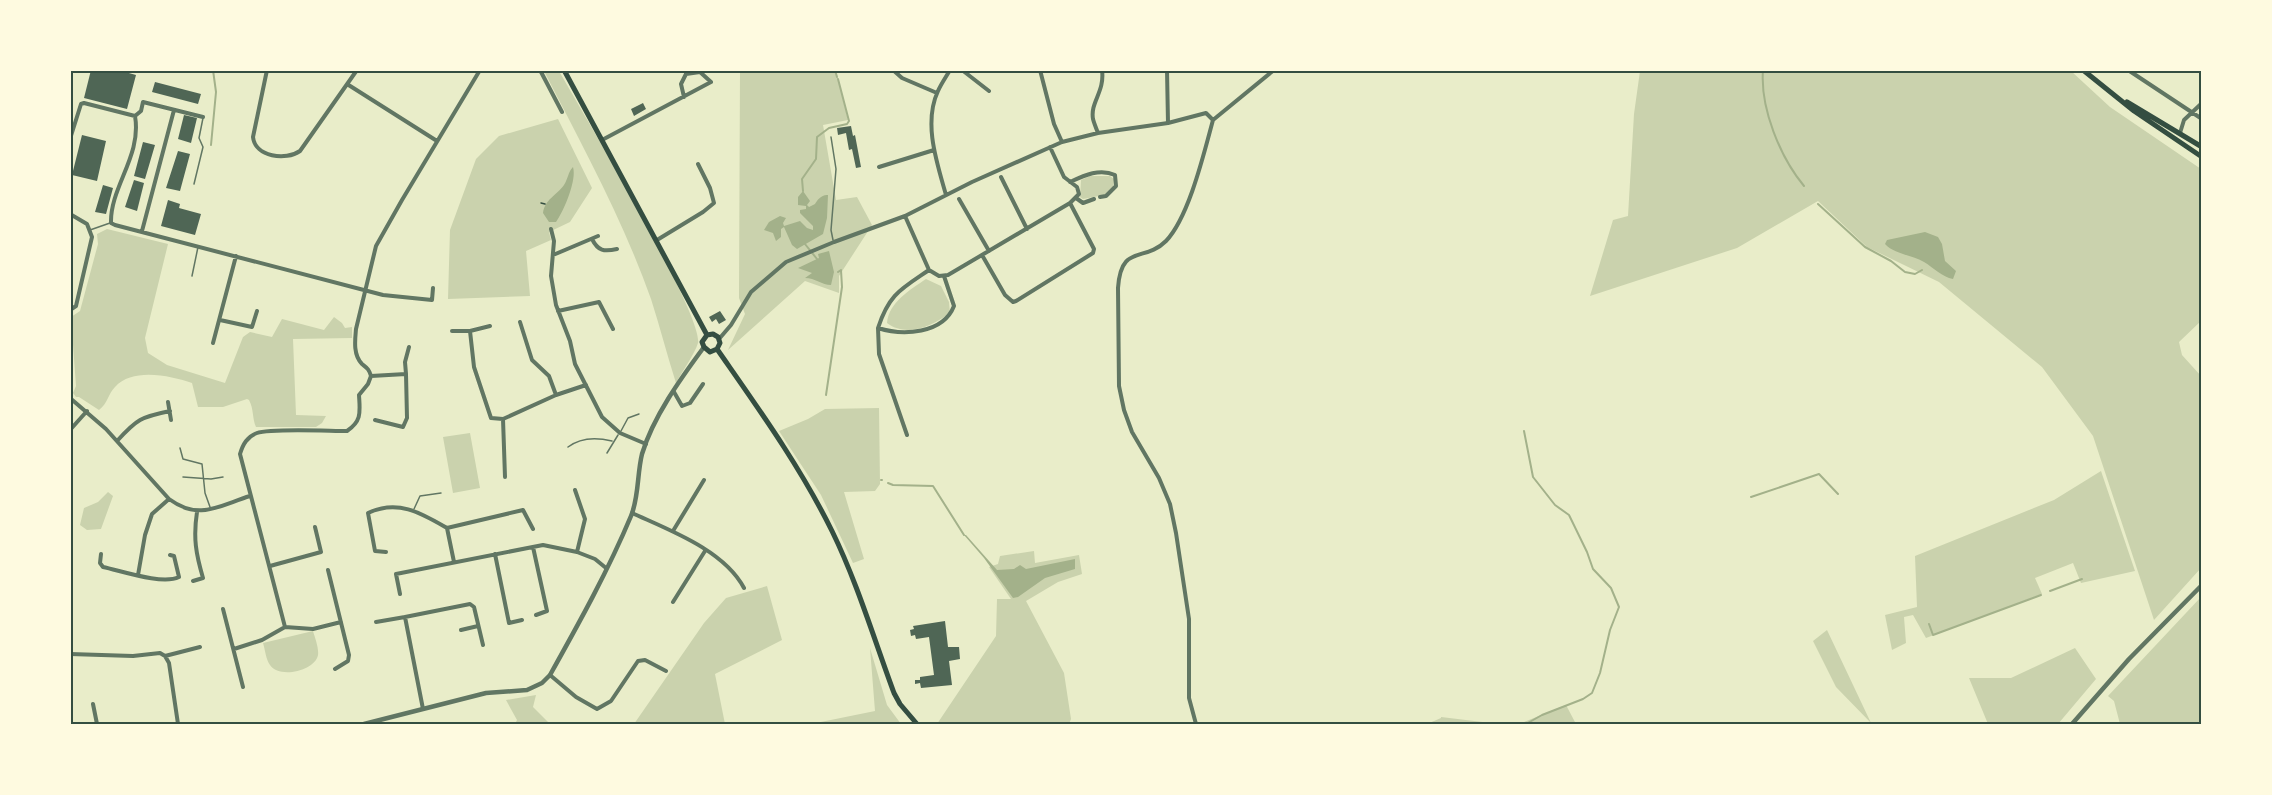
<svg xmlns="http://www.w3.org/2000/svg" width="2272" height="795" viewBox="0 0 2272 795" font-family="Poppins,sans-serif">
  <rect width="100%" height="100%" fill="#e9edc9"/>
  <path fill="#cad2ad" d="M544,71H559C580,108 703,314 698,343C695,353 682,372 676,383C667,355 660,327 651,299C623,220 582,145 544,71Z
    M740,71H836L848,120L823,125L836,200L857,197L872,225L839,276V293L805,281L728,350L745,314L739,298Z
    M1640,71H2071L2110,107L2201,169V321L2179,342L2182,355L2201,376V568L2154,620L2093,436L2042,367L1939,282L1867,247L1818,201L1737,248L1590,296L1613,220L1628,216L1634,114Z
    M558,119L592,188L570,222L549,232L551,240L526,251L530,296L448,299L450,230L476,159L499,136Z
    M1090,176H1110L1114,179L1113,187L1105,195L1083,199L1080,197L1081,180Z
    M107,229L168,244L145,338L148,353L167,365L225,383L243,337L250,332L272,337L282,319L324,330L334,317L342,323L345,328L352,327V338L293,339L296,415L326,416L322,423L316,427H256C252,418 254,409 249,400L247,399L223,407H198L192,383C171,376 133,367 115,387C108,394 108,403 99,410L79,397H76L73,393L76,386L71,317L80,311L98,244L97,234Z
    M926,279L941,286L949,302L950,313C932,326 907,338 887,323C889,302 910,290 926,279Z
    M879,408L880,484L875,491L844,492L864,559L853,563L821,495L779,431L808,419L825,409Z
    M470,433L480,488L453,493L443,437Z
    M2101,471L2135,571L2081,583L2073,563L2035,578L2042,594L1926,638L1913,615L1904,617L1906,643L1892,650L1885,615L1917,607L1915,556L2054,500Z
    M108,492L113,496L101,529L87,530L80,525L84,508L98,502Z
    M1034,551L1035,563L1079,555L1082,574L1058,582L1026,601L1064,673L1071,719L1069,724H937L996,636L997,599H1011L989,567L998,564L1000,556Z
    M767,586L782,640L715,674L725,724H634L704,623L726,598Z
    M2201,597V724H2120L2114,701L2108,696Z
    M1827,630L1871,723L1836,687L1813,641Z
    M313,631C315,638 319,648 318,655C315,671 279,679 270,665C266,660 265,649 263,643Z
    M870,648L887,705L901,724H811L875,711Z
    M2075,648L2096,679L2058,724H1988L1969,678H2011Z
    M536,695L533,707L550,724H515L517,720L506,700Z
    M1566,705L1576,724H1519Z
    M1441,718V717L1499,724H1427Z"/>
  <path fill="#a3b18a" d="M573,167C577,180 564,211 556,222H549L543,213C545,199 556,196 564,185C568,179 568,172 573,167Z
    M803,191L810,201L807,205L809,207L815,204C817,200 822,194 828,195L827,218L823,234L797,249L792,245L784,227L781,229V237L776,241L773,233L764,230L769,222L780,216L786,218L783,223L784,226L800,221L807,228L813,230V226L800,213V210L806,209V206L798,205V197Z
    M1925,232L1938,237L1942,244L1945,261L1956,271L1953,279C1942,277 1934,268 1924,262C1912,255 1894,254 1885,244L1887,240Z
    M829,251L834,272L831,285C822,285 815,278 805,278L812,273L798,268L819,258L818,254Z
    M964,535H966L997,570L1014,569L1020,565L1026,569L1075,559V569L1045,578L1018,597L1013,598L984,558Z"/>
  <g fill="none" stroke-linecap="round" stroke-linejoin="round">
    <path stroke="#a3b18a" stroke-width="2" d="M835,70L837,77
      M1763,70C1760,108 1780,157 1804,186
      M211,145L216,92L213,70
      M803,191L802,179L816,159L817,137L829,128L847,124L849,121L838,79
      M1818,204L1865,247L1891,261L1905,272L1915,274L1922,270
      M805,244L817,259
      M826,395L842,287L841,270L838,272
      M1524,431L1533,477L1555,505L1569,515L1587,552L1593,569L1611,588L1619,607L1610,630L1600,673L1592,693L1583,699L1542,715L1526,724
      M881,480H882
      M888,483L893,485L933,486L964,535
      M1751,497L1819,474L1838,494
      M2050,591L2082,579
      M1929,624L1933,635L2041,595"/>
  </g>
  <path fill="#4f6655" d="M91,70H118L136,75L127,109L84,98Z
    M155,82L201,94L198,104L152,92Z
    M643,103L646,109L634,116L631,109Z
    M184,115L197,118L191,143L178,139Z
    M851,126L853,136L855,135L861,167L856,168L852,149L849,150L846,133L838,135L837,128Z
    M82,135L106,141L97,181L72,175Z
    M143,142L155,145L145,179L134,176Z
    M178,151L190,154L180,191L166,188Z
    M134,180L144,183L137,211L125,207Z
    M103,185L113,188L106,214L95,212Z
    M168,200L180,204L179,208L201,214L195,235L161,226Z
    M720,311L726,320L719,324L716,319L712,322L709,317Z
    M945,621L948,647H959L960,659L949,661L952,685L921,688L920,683L915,684V680H920V677L934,675L929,637L916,639L915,635L911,636L910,630L914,629L913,626Z"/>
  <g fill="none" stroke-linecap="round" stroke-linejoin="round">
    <path stroke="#344e41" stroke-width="1.5" d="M541,203L545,204"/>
    <path stroke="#617663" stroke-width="1.5" d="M831,137L836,169L831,230L833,240
      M194,184L203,147L199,138L203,118
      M90,230L110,223
      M192,276L198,247
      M621,431L628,418L639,414
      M568,447C581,437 596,437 612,441
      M180,448L183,459L202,464L205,493L210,507
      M607,453L618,435
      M183,477L211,479L223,477
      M414,509L420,496L441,493"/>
    <path stroke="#617663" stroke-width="4" d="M267,70L253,137C255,157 286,161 300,151L357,70
      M540,70L562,112
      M893,70L902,78L937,93
      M962,70L989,91
      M1040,70L1054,124L1062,142
      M1167,70L1168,123
      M2128,70L2202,119
      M347,84L437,141
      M135,116L141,111L143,102L203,117
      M1213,120L1274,70
      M1098,133C1096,128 1094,123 1093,119C1090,102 1105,92 1102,70
      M2180,133L2184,120L2202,103
      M70,139L81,104L84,103L135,116C142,156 110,187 111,223L115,225L383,295L432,300L433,288
      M602,140L711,82L700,72L686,74L681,84L684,97
      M879,167L934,150
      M1001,177L1027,229
      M1070,182C1085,175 1100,168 1115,175L1116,186L1106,196L1100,197
      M946,195C937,163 923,123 938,91C941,84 946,77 950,70
      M1076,198L1083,203L1094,199
      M959,199L989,251
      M70,214L87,224L92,237L76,306L70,310
      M905,216L929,270L939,276L948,275L1070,203L1079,194L1077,187L1064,177L1050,147
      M551,229L554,241L551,276L556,305L570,341L575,364L602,417L620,433L646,444
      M142,231L174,110
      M592,239C598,251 604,252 617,249
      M657,240L703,212L714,203L710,188L698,164
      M553,255L598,236
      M982,255L1005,295L1013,302L1016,301L1093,253L1094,249L1070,203
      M929,270C901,289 889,294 878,328C903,336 943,334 954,306L944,276
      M558,311L599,302L613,329
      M220,320L252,327L257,311
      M520,322L532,360L549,376L556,395
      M878,328L879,354L907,435
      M452,331H470L474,367L491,418L503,419L556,395L586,385
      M470,331L490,326
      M719,339L731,325L751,292L786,262L834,242L905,216L972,182L1062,142L1098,133L1168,123L1206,113L1213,120
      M213,343L236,256
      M406,374L405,362L409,347
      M371,376C369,369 367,368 362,364C353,355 355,340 356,329L376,246L402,200L480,70
      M371,376L406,374L407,418L403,427L375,420
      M674,392L682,406L690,403L703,384
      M70,398L106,429L169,499C199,521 218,506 250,496
      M168,402L171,420
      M503,419L505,477
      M70,430L87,411
      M117,441C137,419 141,417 170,411
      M575,490L585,519L577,552
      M632,513C669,530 724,550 744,588
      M447,528L523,510L533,529
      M673,531L704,480
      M533,547L547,611L536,615
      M386,552L375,551L368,513C398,499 421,513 447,528L454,562
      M101,554L100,563L103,567C122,571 162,585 179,577L174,556L170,555
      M495,554L509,623L522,620
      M270,566L321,552L315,527
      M328,570L349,655L348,661L335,669
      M138,575L145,535L152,514L169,499
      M193,581L203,578C196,554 193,538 197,512
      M400,594L396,574L543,545L577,552L595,559L606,568
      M673,602L705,551
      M223,609L243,687
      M376,622L405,617
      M285,627L240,454C243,444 247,437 257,433C270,428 329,431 347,431C362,421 360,412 359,395L368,384L371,376
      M461,630L478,626
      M234,649L262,640L285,627L313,629L341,622
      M70,654L133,656L160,653L165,656
      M165,656L169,663L178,724
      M165,656L200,647
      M550,675L576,697L597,709L611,701L638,661L645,660L666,671
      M93,704L97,724
      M423,709L405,617L470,604L474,607L483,645
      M1196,724L1189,698V619L1176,533L1170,504L1159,478L1132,432L1124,410L1119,386L1118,288C1121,243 1144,263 1166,241C1189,217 1204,153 1213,120"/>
    <path stroke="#617663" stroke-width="4.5" d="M364,724L486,693L527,690L542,683L550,675C579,623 608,571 631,516C639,497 637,474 642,454C653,417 681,378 704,347
      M2072,724L2129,659L2202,585"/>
    <path stroke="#344e41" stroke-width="5" d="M564,70L707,335
      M2083,70L2134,111L2202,157
      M2127,102L2202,147
      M707,335L702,342L704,347L710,352L717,349
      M707,335L713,334L718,337L720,343L717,349
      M717,349C758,408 800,466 832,531C857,582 874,639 894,693L900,704L917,724"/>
  </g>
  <rect width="2272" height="795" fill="none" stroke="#fefae0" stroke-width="144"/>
  <rect x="72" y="72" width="2128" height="651" fill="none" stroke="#344e41" stroke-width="2"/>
</svg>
